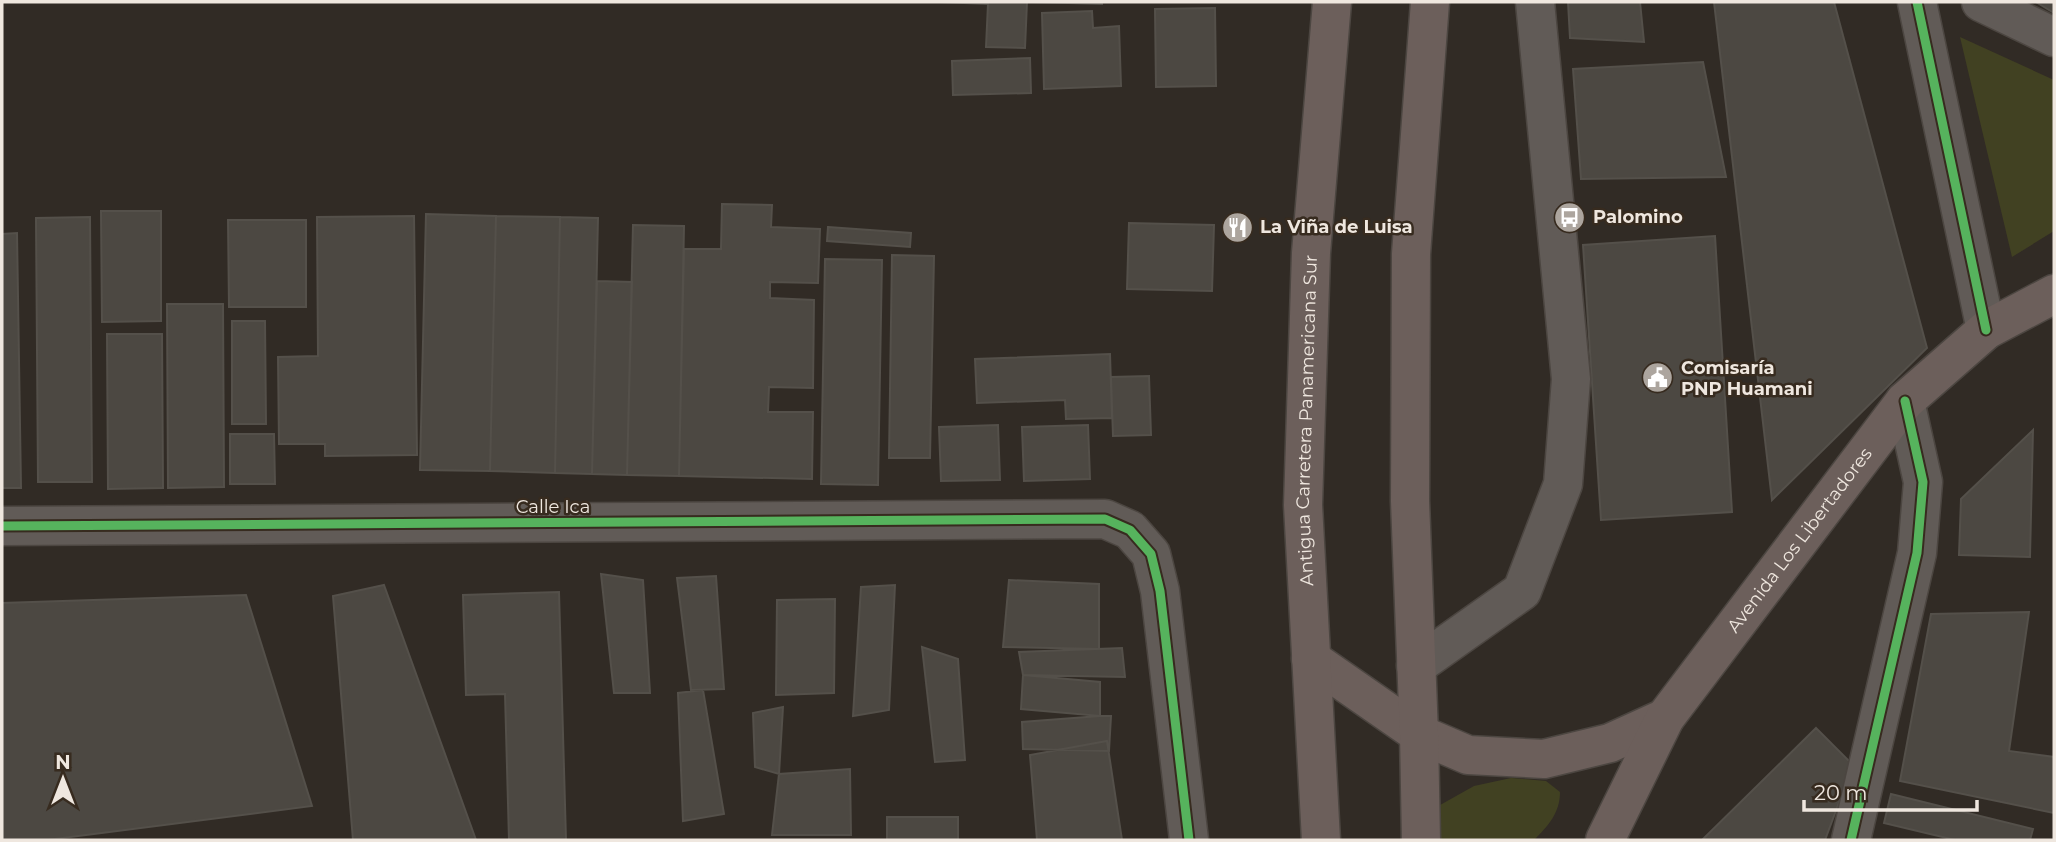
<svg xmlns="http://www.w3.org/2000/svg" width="2056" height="842" viewBox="0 0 2056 842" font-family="Montserrat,sans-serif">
  <rect width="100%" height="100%" fill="#312b25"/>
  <path fill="#414122" d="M1960,37L2054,80V231L2012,257Z
    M1511,778L1546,781L1560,792C1560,813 1548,826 1534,840H1423L1433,809L1474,786Z"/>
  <path fill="#4c4842" stroke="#54504a" stroke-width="2" d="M939,2H1027L1025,48L986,47L988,4Z
    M1032,2H1102V4Z
    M1568,2H1640L1644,42L1570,38Z
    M1714,2H1834L1927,348L1772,500Z
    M2036,2H2054V13Z
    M1215,8L1216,86L1156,87L1155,9Z
    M1092,11L1093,28L1119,26L1121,86L1044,89L1042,13Z
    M1030,58L1031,93L953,95L952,61Z
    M1703,62L1726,177L1581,179L1573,69Z
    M722,204L772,205L771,227L820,229L818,283L770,282V298L814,300L813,388L769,387L768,412H813L812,479L679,476L684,249H721Z
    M101,211H161V321L102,322Z
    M426,214L496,216L490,471L420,470Z
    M414,216L417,455L325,456V444H279L278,357L318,356L317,217Z
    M496,216L560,217L555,473L490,471Z
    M90,217L92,482H38L36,218Z
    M560,217L598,218L592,474L555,473Z
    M228,220H306V307H229Z
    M1129,223L1214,225L1212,291L1127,289Z
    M633,225L684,226L679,476L627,475Z
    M828,227L911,233L910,247L827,241Z
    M17,233L21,488H2V234Z
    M1715,236L1732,512L1601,520L1583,245Z
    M892,255L934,256L930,458H889Z
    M825,259L882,260L878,485L821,484Z
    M597,281L632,282L627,475L592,474Z
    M167,304H223L224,487L168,488Z
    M232,321H265L266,424H232Z
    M107,334H162L163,488L108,489Z
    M1110,354L1112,418L1066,419L1065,400L977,403L975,359Z
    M1149,376L1151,435L1113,436L1111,377Z
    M998,425L1000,480L941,481L939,427Z
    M1088,425L1090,479L1024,481L1022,427Z
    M2033,430L2030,557L1959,555L1961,499Z
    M230,434H274L275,484H230Z
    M601,574L643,580L650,693H614Z
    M716,576L724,689L691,690L677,578Z
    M1009,580L1099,584V649L1003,647Z
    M384,585L476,840H353L333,596Z
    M895,585L889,710L853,716L861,587Z
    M559,592L566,840H509L505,694L466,695L463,595Z
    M246,595L312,806L47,840H2V603Z
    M835,599L834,693L776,695L777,600Z
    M2029,612L2009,751L2054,757V813L1900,781L1931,614Z
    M922,647L958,659L965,760L935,762Z
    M1122,648L1125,677L1023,675L1019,652Z
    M1023,675L1100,682V716L1021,709Z
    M703,690L724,814L683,821L678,693Z
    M783,707L779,774L755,767L753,713Z
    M1100,716H1111L1109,751L1023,749L1022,722Z
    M1816,728L1853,765L1825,840H1702Z
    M1107,741L1122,840H1037L1030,755Z
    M850,769L851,835H772L779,774Z
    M1891,794L2033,829L2030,840H1955L1884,823Z
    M887,817H958V840H887Z"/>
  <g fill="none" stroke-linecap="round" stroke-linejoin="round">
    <defs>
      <path id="minor" d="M1917,2L1986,330
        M1981,2L2054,37
        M2,526L1105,519L1130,530L1151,554L1160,591L1189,840
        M1416,666L1522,591L1563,484L1571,379L1535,2
        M1851,840L1917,553L1923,482L1905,401"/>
      <g id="highway">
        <path d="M1311,659L1419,734L1468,755L1544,759L1610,743L1665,718"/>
        <path id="s1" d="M1321,840L1303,505L1311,253L1332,2"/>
        <path d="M1421,840L1419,734L1410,501L1411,254L1430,2"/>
        <path id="s2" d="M1605,840L1665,718L1905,401L1986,330L2054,294"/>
      </g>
    </defs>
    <use href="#minor" stroke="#4c4641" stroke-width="41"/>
    <use href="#highway" stroke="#4c4641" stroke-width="41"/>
    <use href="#minor" stroke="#615b57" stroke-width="38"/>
    <use href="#highway" stroke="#6c5f5b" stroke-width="38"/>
    <defs>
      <path id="cycleway" d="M1917,2L1986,330
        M2,526L1105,519L1130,530L1151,554L1160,591L1189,840
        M1851,840L1917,553L1923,482L1905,401"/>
    </defs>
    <use href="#cycleway" stroke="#372b1f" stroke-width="13"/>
    <use href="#cycleway" stroke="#56b35d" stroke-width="9"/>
  </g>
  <defs>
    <symbol id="bus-disc" viewBox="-11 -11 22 22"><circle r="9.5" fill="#aca59e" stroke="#372b1f"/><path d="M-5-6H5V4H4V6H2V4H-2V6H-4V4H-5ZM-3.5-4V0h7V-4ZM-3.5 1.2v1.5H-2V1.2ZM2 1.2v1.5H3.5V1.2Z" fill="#fff"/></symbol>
    <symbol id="restaurant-disc" viewBox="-11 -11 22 22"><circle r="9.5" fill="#aca59e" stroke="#372b1f"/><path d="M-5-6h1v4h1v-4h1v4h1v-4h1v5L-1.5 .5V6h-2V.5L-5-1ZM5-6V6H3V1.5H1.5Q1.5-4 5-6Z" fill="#fff"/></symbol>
    <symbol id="civic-disc" viewBox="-11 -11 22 22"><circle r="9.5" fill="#aca59e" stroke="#372b1f"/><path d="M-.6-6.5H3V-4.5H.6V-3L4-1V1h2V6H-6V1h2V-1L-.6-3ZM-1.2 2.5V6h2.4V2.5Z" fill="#fff"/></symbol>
  </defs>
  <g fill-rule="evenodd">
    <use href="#bus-disc" x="1552" y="200" width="35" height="35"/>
    <use href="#restaurant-disc" x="1220" y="210" width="35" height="35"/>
    <use href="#civic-disc" x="1640" y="360" width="35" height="35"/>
  </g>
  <g text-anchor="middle" stroke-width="5" stroke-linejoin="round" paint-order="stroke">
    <g font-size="18" font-weight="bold" fill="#efe7df" stroke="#372b1f" text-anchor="start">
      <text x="1593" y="223">Palomino</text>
      <text x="1260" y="233">La Viña de Luisa</text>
      <text x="1681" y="374">Comisaría<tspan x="1681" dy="21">PNP Huamani</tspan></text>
    </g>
    <g font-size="18" fill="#efe7df" stroke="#372b1f">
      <text dy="6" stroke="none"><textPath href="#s1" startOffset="420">Antigua Carretera Panamericana Sur</textPath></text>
      <text x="553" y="513">Calle Ica</text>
      <text dy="6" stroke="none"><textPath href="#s2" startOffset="359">Avenida Los Libertadores</textPath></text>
    </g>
  </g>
  <rect width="2056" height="842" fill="none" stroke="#efe7df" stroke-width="7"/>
  <g transform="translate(63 779)" stroke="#372b1f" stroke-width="5" paint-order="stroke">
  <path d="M0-5L12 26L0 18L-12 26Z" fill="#efe7df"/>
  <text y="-10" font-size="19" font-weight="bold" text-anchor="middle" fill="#efe7df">N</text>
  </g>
  <path d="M1804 800v10h173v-10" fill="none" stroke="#efe7df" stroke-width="3.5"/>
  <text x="1814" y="800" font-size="21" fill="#efe7df" stroke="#372b1f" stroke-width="5" paint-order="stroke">20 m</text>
</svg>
